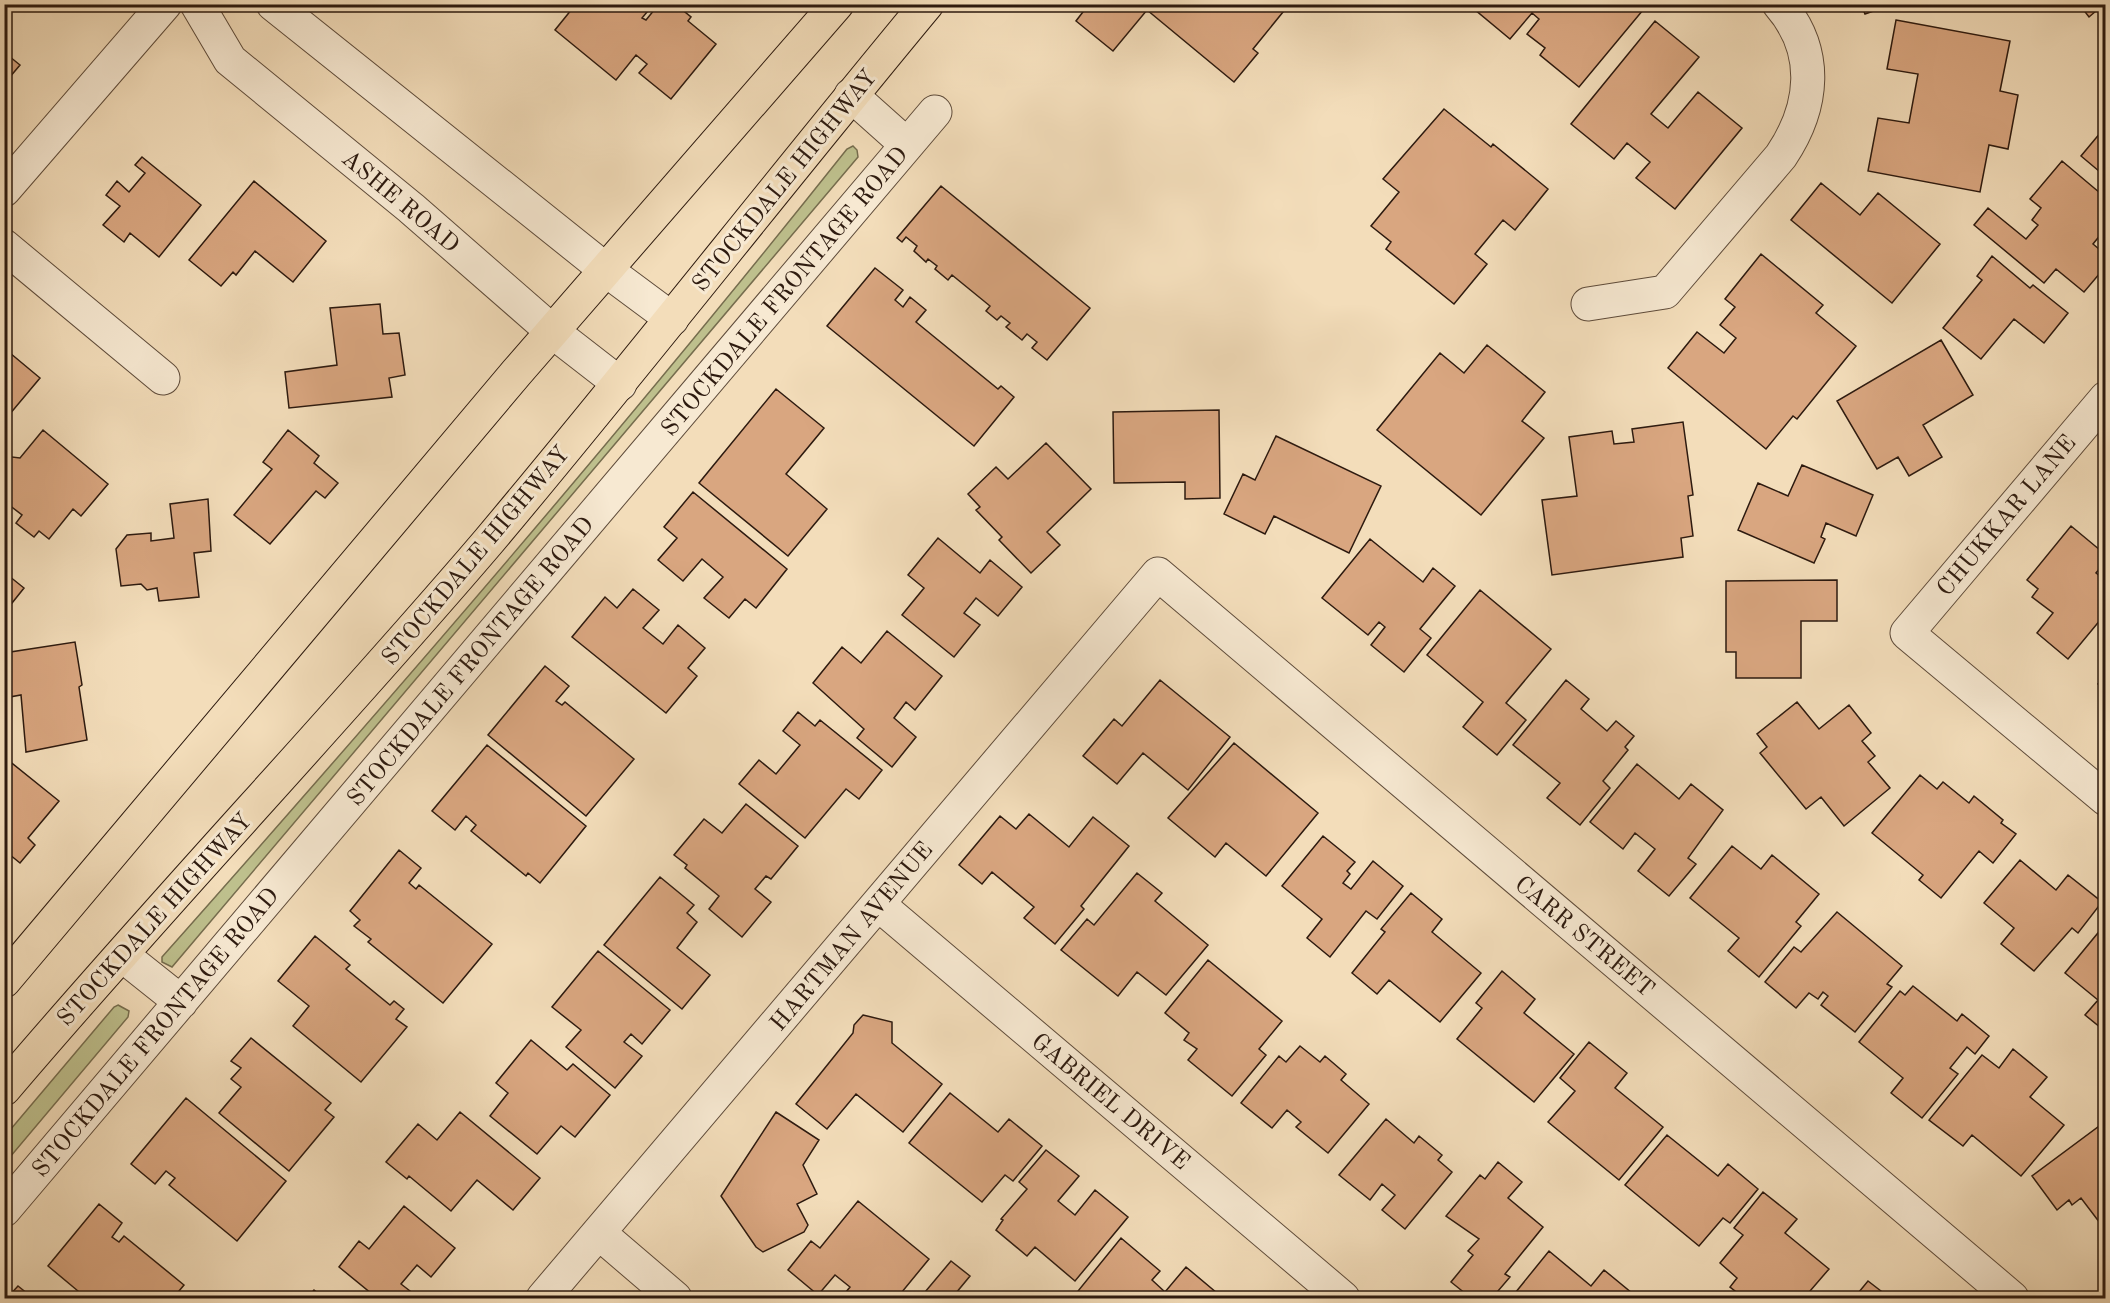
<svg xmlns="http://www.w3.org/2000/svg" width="2110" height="1303" viewBox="0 0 2110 1303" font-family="'Old Standard TT',serif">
  <rect width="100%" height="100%" fill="#f3ddba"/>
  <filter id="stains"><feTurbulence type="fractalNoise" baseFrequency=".00333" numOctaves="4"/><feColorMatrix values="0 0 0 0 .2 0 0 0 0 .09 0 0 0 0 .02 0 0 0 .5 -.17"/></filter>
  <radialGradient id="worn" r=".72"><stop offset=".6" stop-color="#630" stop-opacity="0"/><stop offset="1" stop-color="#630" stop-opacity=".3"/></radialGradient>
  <path fill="#bec08d" stroke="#766d4e" stroke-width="1.5" d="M853,146L857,150L858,157L172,967L162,962V957C396,693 627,426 847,149Z
    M118,1005L129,1011L128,1017L5,1163V1136L114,1007Z"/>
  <path fill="#d9a680" stroke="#2d1a0f" stroke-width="1.5" d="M549,4H562L557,11Z
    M576,4H650L652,6L642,18L646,20L659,4H675L691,17L688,21L716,44L671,99L639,73L647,64L636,55L616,80L555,30Z
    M1089,4H1274L1283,12L1253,49L1258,53L1234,82L1147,10L1113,51L1076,21Z
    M1477,4H1648L1579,87L1540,55L1545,48L1527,34L1539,19L1532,13L1510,39L1474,9Z
    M1861,4H1893L1865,14Z
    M2079,4H2104L2089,17Z
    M1896,20L2010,41L2000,91L2018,95L2008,149L1989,145L1980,192L1868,171L1878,118L1909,123L1918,74L1887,69Z
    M1655,21L1699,57L1651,114L1668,128L1698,92L1742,128L1675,209L1636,178L1650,162L1627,143L1614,159L1571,124Z
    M4,52L20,65L4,84Z
    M1444,109L1491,147L1493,144L1548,189L1515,230L1503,220L1475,254L1487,264L1454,304L1386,249L1391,242L1371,226L1399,192L1383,179Z
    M2106,126V177L2081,156Z
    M142,157L201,205L159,257L130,233L124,242L103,225L120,206L106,195L117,181L129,192L145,173L135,165Z
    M2062,161L2106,198V228L2093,244L2106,255V266L2084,292L2056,269L2044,283L1974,225L1988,208L2026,239L2038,225L2032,220L2041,208L2030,199Z
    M254,181L326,241L293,282L255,251L236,275L233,272L221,286L189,260Z
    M1821,183L1860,215L1878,193L1940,244L1892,303L1791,220Z
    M941,186L1090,308L1047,360L1032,348L1037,342L1027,334L1022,340L1006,327L1010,323L1001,316L997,320L986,311L990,306L952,275L948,280L935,269L937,266L928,259L926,262L914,251L917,246L906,237L902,242L897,238Z
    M1761,254L1823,305L1816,313L1856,346L1797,419L1793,416L1766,449L1668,368L1697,332L1724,353L1736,338L1720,325L1735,307L1725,299Z
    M1992,256L2030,288L2033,285L2068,313L2044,343L2014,319L1981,359L1943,328L1982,280L1977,276Z
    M875,268L903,290L895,300L903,307L910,297L926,310L916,322L998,389L1001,386L1014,397L974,446L827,326Z
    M380,304L383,334L399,333L405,375L389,378L392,397L289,408L285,372L337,365L330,308Z
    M1941,340L1973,395L1923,425L1942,457L1909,476L1898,457L1877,469L1837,401Z
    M1487,345L1545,392L1522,421L1544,438L1481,515L1377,430L1440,353L1464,373Z
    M4,348L40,378L4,421Z
    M776,389L824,428L786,474L827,509L788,556L699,483Z
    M1219,410L1220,498L1185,499V482L1114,483L1113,412Z
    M1683,422L1693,495L1688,496L1693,536L1681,538L1683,557L1552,575L1542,500L1577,496L1569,437L1612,431L1614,444L1634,442L1632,429Z
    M43,430L108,484L81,516L73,509L49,539L39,531L34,537L16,523L22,515L4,501V456L20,458Z
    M288,430L319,456L314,463L338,483L325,498L316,491L270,544L234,515L272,469L263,462Z
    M1276,436L1381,486L1349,553L1274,516L1265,534L1224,514L1243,474L1255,480Z
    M1046,443L1091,489L1047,532L1060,545L1031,573L999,540L1002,537L976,510L980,507L968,494L996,467L1008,479Z
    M1802,465L1873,495L1856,536L1826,523L1821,537L1825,539L1814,563L1738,530L1758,483L1788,496Z
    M693,492L787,569L756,608L745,599L729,618L704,598L723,577L702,559L683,581L658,560L677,538L664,527Z
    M208,499L211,551L194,553L199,597L159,601L157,588L147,590L141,584L121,586L116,549L127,535L151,533V541L174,538L170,504Z
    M2071,526L2106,555V561L2096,573L2106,581V597L2099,605L2106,613L2068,659L2037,633L2053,613L2032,597L2038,589L2027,580Z
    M938,538L980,573L990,560L1022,587L998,616L976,598L964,613L980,625L954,657L902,615L924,588L908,575Z
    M1370,539L1423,582L1433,568L1455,586L1420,629L1431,638L1404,672L1371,645L1385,627L1379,622L1368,635L1322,598Z
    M4,572L24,588L4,613Z
    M1837,580V621H1801V678H1736V652H1726V581Z
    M633,589L659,610L643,628L663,644L678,625L705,648L688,668L697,676L666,713L572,637L605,597L617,608Z
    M1480,590L1551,649L1506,703L1526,720L1497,755L1463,727L1483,702L1427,655Z
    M887,631L942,676L915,710L906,702L894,718L916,737L892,767L857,738L864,729L813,683L842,647L861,663Z
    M75,642L82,685L79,687L87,740L26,752L21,695L4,698V653Z
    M545,666L569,686L556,701L562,705L565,702L634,759L586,816L488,735Z
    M2106,675V691L2098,684Z
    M1160,680L1230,737L1188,790L1143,753L1117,784L1083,756L1114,719L1122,726Z
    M1566,680L1589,699L1581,709L1607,731L1616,721L1634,736L1625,747L1628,750L1603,781L1610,788L1580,825L1547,798L1560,783L1513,745Z
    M1797,702L1819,729L1849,705L1871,733L1862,741L1875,756L1868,762L1890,788L1844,826L1821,797L1806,809L1760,753L1767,747L1757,734Z
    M798,712L815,726L820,720L882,770L859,799L846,789L805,838L739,784L759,760L776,774L800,745L783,731Z
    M1234,743L1318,813L1266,876L1226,843L1215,857L1168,818Z
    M487,745L586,826L540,883L528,873L526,876L471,831L476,825L466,816L455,830L432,811Z
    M8,760L59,801L28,838L35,845L20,863L4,850V765Z
    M1637,764L1679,799L1691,784L1723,810L1688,858L1696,864L1669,896L1638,871L1655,849L1635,833L1623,849L1590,822Z
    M1920,775L1937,789L1943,782L1969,803L1974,796L2003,820L2001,823L2016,834L1993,863L1979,851L1941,898L1919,880L1923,875L1872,833Z
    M746,804L798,846L771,879L766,876L755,889L771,902L742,937L709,909L719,896L685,868L687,865L674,855L704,819L722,833Z
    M1029,814L1069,847L1093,817L1129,846L1081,906L1084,909L1055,944L1024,918L1034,907L992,872L982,884L959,865L1000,816L1016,829Z
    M1323,836L1355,862L1347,871L1350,874L1343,883L1351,889L1373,861L1403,886L1377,919L1366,911L1330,957L1307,938L1322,919L1282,886Z
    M1732,846L1761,869L1772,855L1819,894L1796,922L1801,926L1759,977L1728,951L1739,938L1690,898Z
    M399,850L421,868L409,883L416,889L419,885L492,944L443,1003L368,942L371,939L354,926L360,920L350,911Z
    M2020,860L2056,890L2068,875L2102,902L2078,933L2072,928L2034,971L2001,944L2014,928L1984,903Z
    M1137,873L1162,893L1155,901L1208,945L1166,995L1137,972L1118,996L1061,950L1087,919L1094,925Z
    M660,877L694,905L687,913L697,922L677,948L710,975L682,1009L604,945Z
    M1411,893L1442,919L1432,932L1481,973L1440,1022L1389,980L1377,994L1352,973L1385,932L1381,929Z
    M1837,912L1902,966L1887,984L1892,987L1855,1032L1821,1005L1828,996L1823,992L1818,999L1809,993L1796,1008L1765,982L1794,947L1801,952Z
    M2102,928L2106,930V1032L2085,1015L2098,1000L2065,973Z
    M315,936L350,965L346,969L390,1005L394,1001L404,1009L396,1019L407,1027L361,1082L293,1026L309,1006L278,981Z
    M598,951L670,1010L642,1044L631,1034L624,1042L642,1056L615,1088L566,1047L581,1030L552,1007Z
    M1208,960L1282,1021L1259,1049L1266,1055L1232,1096L1188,1060L1197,1049L1184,1040L1189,1033L1165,1013Z
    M1502,971L1535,999L1524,1013L1574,1054L1534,1102L1457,1039L1482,1008L1476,1003Z
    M1913,986L1957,1021L1962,1014L1989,1036L1975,1054L1967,1047L1950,1068L1958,1074L1922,1118L1891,1093L1903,1078L1859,1042L1900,991L1905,995Z
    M863,1015L892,1022V1043L942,1084L903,1132L856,1094L827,1129L796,1104L853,1033L854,1025Z
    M251,1038L331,1103L325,1110L334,1117L289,1171L219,1113L241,1087L231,1079L241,1068L231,1061Z
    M531,1040L567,1070L573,1064L610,1095L575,1137L561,1126L537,1154L490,1116L508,1093L496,1083Z
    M1589,1042L1627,1073L1615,1088L1663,1127L1619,1180L1548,1122L1575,1091L1560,1078Z
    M1300,1046L1320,1062L1325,1056L1346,1074L1341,1080L1369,1104L1328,1153L1296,1127L1301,1122L1287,1110L1272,1128L1241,1103L1279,1056L1286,1062Z
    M2013,1049L2047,1077L2030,1097L2064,1125L2021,1176L1972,1135L1963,1146L1929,1120L1982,1055L1999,1068Z
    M950,1093L998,1132L1009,1119L1042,1146L1013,1181L1005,1175L982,1202L909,1143Z
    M186,1098L286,1181L237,1241L169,1185L175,1178L166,1171L155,1184L131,1164Z
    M460,1112L540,1178L513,1210L477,1180L451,1211L409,1176L407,1179L386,1162L418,1124L437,1140Z
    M776,1112L819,1140L803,1165L817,1194L797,1204L808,1225L804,1232L763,1252L756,1247L721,1196Z
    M1386,1119L1414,1143L1419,1136L1442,1155L1438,1160L1452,1172L1405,1229L1382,1210L1395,1195L1382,1184L1370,1200L1339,1175Z
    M2106,1121V1225L2103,1227L2081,1198L2072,1205L2069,1200L2057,1210L2032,1176Z
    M1667,1135L1718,1176L1728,1164L1758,1189L1730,1223L1723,1218L1699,1246L1625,1185Z
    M1046,1150L1079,1176L1058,1201L1075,1215L1095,1190L1128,1217L1075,1281L1035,1247L1027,1256L996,1230L1003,1220L1001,1219L1027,1189L1019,1182Z
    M1498,1162L1522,1182L1508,1198L1543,1227L1505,1274L1510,1277L1492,1298H1471L1451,1282L1473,1255L1468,1251L1479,1239L1446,1216L1480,1175L1485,1179Z
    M1763,1192L1797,1219L1785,1233L1829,1269L1804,1298H1760L1757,1296L1755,1298H1744L1730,1287L1737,1278L1720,1263L1743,1235L1734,1228Z
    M858,1201L929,1259L897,1298H841L850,1287L835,1275L818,1295L788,1270L811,1241L820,1248Z
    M99,1204L122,1223L112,1237L119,1242L124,1236L184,1285L179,1291L187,1298L73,1297L78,1291L48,1266Z
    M404,1206L455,1248L431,1277L417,1265L401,1284L419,1298H377L339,1267L359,1241L369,1249Z
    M1121,1238L1160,1271L1152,1280L1165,1292L1186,1267L1217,1293L1212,1298H1077L1074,1296Z
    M1549,1251L1591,1286L1604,1270L1638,1298H1511Z
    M951,1261L970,1276L956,1293L962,1298H920Z
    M1868,1281L1890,1298H1854Z
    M18,1286L33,1298H7Z
    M2106,1289V1298H2100L2099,1290Z
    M314,1290L324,1298H307Z"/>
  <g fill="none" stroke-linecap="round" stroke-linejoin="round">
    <defs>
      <path id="minor" d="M197,4L230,60L411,208L553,332L620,384
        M273,4L606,270L672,319
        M851,95L907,145
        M4,190L165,4
        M4,246L163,378
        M1588,304L1665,292L1781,156C1814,107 1820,51 1779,4
        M2106,398L1907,633L2106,799
        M878,904L1343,1298
        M122,955L181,1002
        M4,1210L935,112
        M599,1233L675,1298
        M543,1298L1158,574L2012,1298"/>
      <path id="major" d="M4,981L517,372L837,4
        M4,1089C162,903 330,727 488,542C637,365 779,182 927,4"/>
    </defs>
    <use href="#minor" stroke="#5e4b3a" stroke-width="35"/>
    <use href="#major" stroke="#2d1a0f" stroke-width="35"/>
    <use href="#minor" stroke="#f7e9d2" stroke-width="33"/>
    <use href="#major" stroke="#f3ddba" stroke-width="33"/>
  </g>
  <g text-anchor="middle" stroke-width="6" stroke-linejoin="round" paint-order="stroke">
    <g font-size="24" fill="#2d1a0f" stroke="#f7e9d2">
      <text transform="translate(784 180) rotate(-51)" y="8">STOCKDALE HIGHWAY</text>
      <text transform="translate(401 201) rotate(40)" y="8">ASHE ROAD</text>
      <text transform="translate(784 291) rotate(-50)" y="8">STOCKDALE FRONTAGE ROAD</text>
      <text transform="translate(2006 515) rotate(-50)" y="8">CHUKKAR LANE</text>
      <text transform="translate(475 555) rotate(-50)" y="8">STOCKDALE HIGHWAY</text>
      <text transform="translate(470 661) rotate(-50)" y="8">STOCKDALE FRONTAGE ROAD</text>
      <text transform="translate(154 919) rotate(-48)" y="8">STOCKDALE HIGHWAY</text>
      <text transform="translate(851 936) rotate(-50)" y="8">HARTMAN AVENUE</text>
      <text transform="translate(1585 936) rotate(40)" y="8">CARR STREET</text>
      <text transform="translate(155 1032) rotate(-50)" y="8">STOCKDALE FRONTAGE ROAD</text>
      <text transform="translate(1111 1101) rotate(40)" y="8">GABRIEL DRIVE</text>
    </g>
  </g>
  <rect width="2110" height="1303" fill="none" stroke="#f3ddba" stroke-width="24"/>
  <rect x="6" y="6" width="2098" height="1291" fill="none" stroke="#2d1a0f" stroke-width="3"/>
  <rect x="12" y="12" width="2086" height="1279" fill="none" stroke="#2d1a0f" stroke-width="1.5"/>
  <rect width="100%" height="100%" filter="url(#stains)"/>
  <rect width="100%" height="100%" fill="url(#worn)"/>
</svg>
